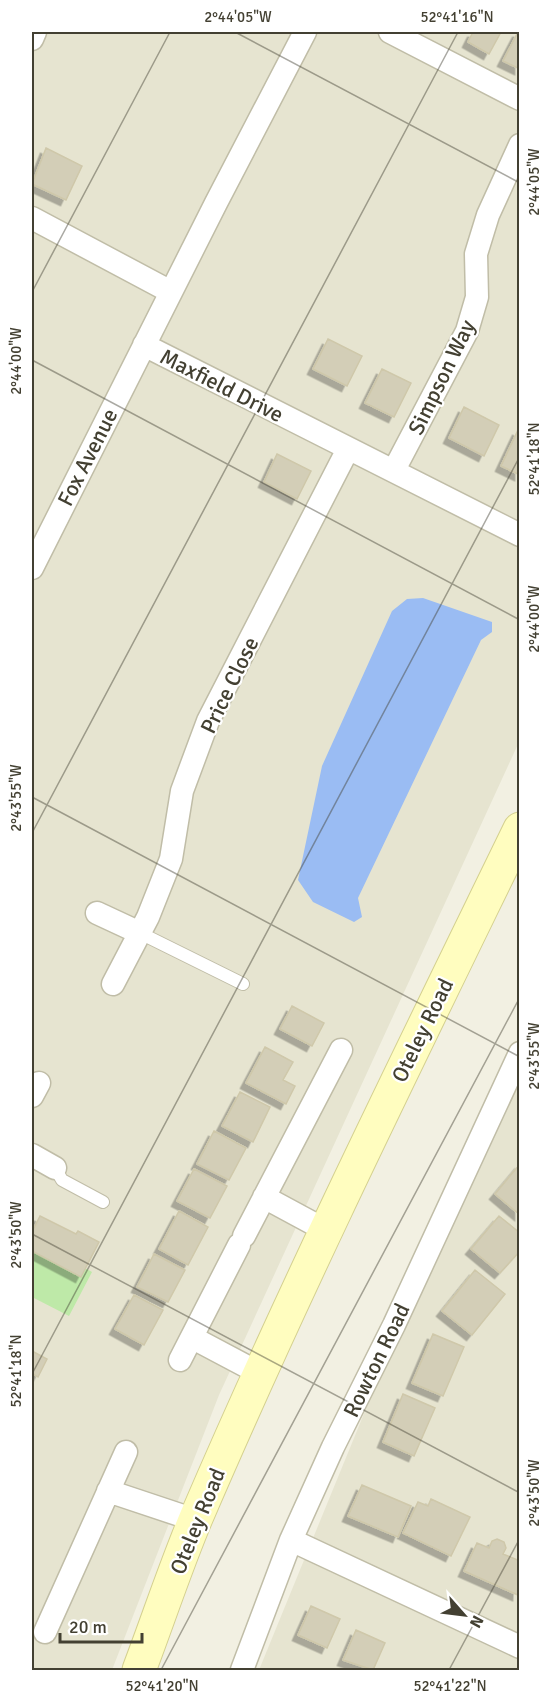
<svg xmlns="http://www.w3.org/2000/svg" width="551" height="1702" viewBox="0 0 551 1702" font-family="Signika,sans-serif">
  <defs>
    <filter id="shadow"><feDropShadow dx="-5.5" dy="5.5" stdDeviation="0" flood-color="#0004"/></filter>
  </defs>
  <rect width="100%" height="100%" fill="#f2f0e2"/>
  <path fill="#e6e4d0" d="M32,32H519V742L219,1395L112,1670H32Z
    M519,1081V1670H259L370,1399Z"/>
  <path fill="#bee9a8" d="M32,1251L81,1276L85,1268L92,1272L69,1316L32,1297Z"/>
  <path fill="#9abcf3" d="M423,598L492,622V632L481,640L358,898L362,917L354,922L313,902L298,880L322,766L392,611L407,599Z"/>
  <path fill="#d3ceb7" stroke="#cfc8aa" stroke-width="1.5" filter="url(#shadow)" d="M473,32H501L489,54L468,42Z
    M518,32H520V69L503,61Z
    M46,148L82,166L66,200L32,184Z
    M328,339L362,356L347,386L313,369Z
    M382,369L411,383L394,417L365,403Z
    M464,407L499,425L484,456L449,438Z
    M518,430L520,431V475L501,466Z
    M277,454L311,471L297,499L264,482Z
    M292,1006L324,1023L312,1046L280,1029Z
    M265,1047L293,1062L283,1080L295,1086L286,1104L246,1083Z
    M240,1092L270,1107L253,1142L222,1126Z
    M214,1131L246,1148L229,1180L197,1164Z
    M520,1164V1215L495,1194Z
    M194,1169L227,1186L210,1218L177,1201Z
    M179,1211L208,1227L188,1265L159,1249Z
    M40,1216L76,1234L78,1231L99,1242L81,1277L32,1251V1232Z
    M499,1216L520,1233V1251L500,1273L471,1249Z
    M154,1254L185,1270L168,1302L137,1287Z
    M475,1270L505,1294L472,1335L442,1311Z
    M134,1295L163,1310L144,1345L115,1329Z
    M433,1334L464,1347L443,1396L412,1383Z
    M32,1351L47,1359L38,1377L32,1373Z
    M403,1394L435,1408L414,1456L383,1442Z
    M362,1485L411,1506L398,1537L348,1516Z
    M431,1499L470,1517L451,1556L403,1533L418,1502L428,1506Z
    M497,1539L504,1542L506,1548L503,1554L520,1561L518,1595L464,1571L477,1543L489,1548L492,1541Z
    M311,1606L340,1619L327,1648L298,1635Z
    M356,1630L385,1643L373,1670L343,1660Z"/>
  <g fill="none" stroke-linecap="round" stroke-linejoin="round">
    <defs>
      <path id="service" d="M140,933L243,984
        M55,1168L62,1180L103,1202"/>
      <path id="minor" d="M390,32L520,99
        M32,39L35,32
        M32,218L171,292
        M144,345L520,535
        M394,470L467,331L477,297L476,254L488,215L520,145
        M32,568L216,203L305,32
        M97,913L140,933
        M113,984L148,917L171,859L182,791L208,721L348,449
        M32,1096L39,1083
        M32,1155L55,1168
        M264,1197L327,1231
        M244,1236L341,1050
        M193,1338L261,1374
        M180,1360L239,1245
        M108,1491L195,1520
        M291,1540L520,1647
        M45,1632L126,1452
        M242,1670L291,1540L333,1447L394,1325L520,1053"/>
      <path id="secondary" d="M139,1670C158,1620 175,1568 196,1518C296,1285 409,1057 520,829"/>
    </defs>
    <use href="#service" stroke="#c0bda7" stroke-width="14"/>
    <use href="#minor" stroke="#c0bda7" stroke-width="25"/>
    <use href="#secondary" stroke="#d4d08f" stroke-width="35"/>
    <use href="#service" stroke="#fff" stroke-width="12"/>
    <use href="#minor" stroke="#fff" stroke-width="22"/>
    <use href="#secondary" stroke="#fffdbf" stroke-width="33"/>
  </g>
  <path fill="none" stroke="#434032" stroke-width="1.5" stroke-opacity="0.45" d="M235,32L520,183M32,292L170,32M32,360L520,620M32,797L520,1057M32,833L458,32M32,1234L520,1493M32,1374L520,456M161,1670L520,997M449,1670L520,1538"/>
  <g text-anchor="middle" stroke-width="4.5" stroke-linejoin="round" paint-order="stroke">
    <g font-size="22" fill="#434032" stroke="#fff">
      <text transform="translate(441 377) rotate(-64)" y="8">Simpson Way</text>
      <text transform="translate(222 385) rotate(27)" y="8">Maxfield Drive</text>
      <text transform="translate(87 457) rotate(-63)" y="8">Fox Avenue</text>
      <text transform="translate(229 685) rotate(-64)" y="8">Price Close</text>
      <text transform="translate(422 1030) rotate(-64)" y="8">Oteley Road</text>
      <text transform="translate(376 1360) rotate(-64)" y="8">Rowton Road</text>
      <text transform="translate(197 1521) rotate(-68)" y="8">Oteley Road</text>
    </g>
  </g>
  <rect width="551" height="1702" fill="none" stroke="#ffffff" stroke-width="66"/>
  <g transform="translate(464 1615) rotate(118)" stroke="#ffffff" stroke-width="4.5" paint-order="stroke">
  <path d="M0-4.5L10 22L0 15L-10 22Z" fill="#434032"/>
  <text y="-9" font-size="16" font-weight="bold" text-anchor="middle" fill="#434032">N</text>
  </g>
  <path d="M60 1633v9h82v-9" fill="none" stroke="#434032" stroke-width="3"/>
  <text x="69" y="1633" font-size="18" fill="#434032" stroke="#ffffff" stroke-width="4.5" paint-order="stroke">20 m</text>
  <rect x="33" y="33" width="485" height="1636" fill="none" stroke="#434032" stroke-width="2"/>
  <g font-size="15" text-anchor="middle" fill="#434032">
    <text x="238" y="22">2°44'05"W</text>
    <text x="457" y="22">52°41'16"N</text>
    <text transform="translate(534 182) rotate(-90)" y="5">2°44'05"W</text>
    <text transform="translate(16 361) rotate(-90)" y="5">2°44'00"W</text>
    <text transform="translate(534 459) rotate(-90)" y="5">52°41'18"N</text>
    <text transform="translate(534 619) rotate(-90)" y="5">2°44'00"W</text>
    <text transform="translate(16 798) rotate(-90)" y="5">2°43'55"W</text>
    <text transform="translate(534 1056) rotate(-90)" y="5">2°43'55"W</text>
    <text transform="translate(16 1235) rotate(-90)" y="5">2°43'50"W</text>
    <text transform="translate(16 1371) rotate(-90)" y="5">52°41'18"N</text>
    <text transform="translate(534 1493) rotate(-90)" y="5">2°43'50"W</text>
    <text x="162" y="1691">52°41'20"N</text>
    <text x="450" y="1691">52°41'22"N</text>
  </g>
</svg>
